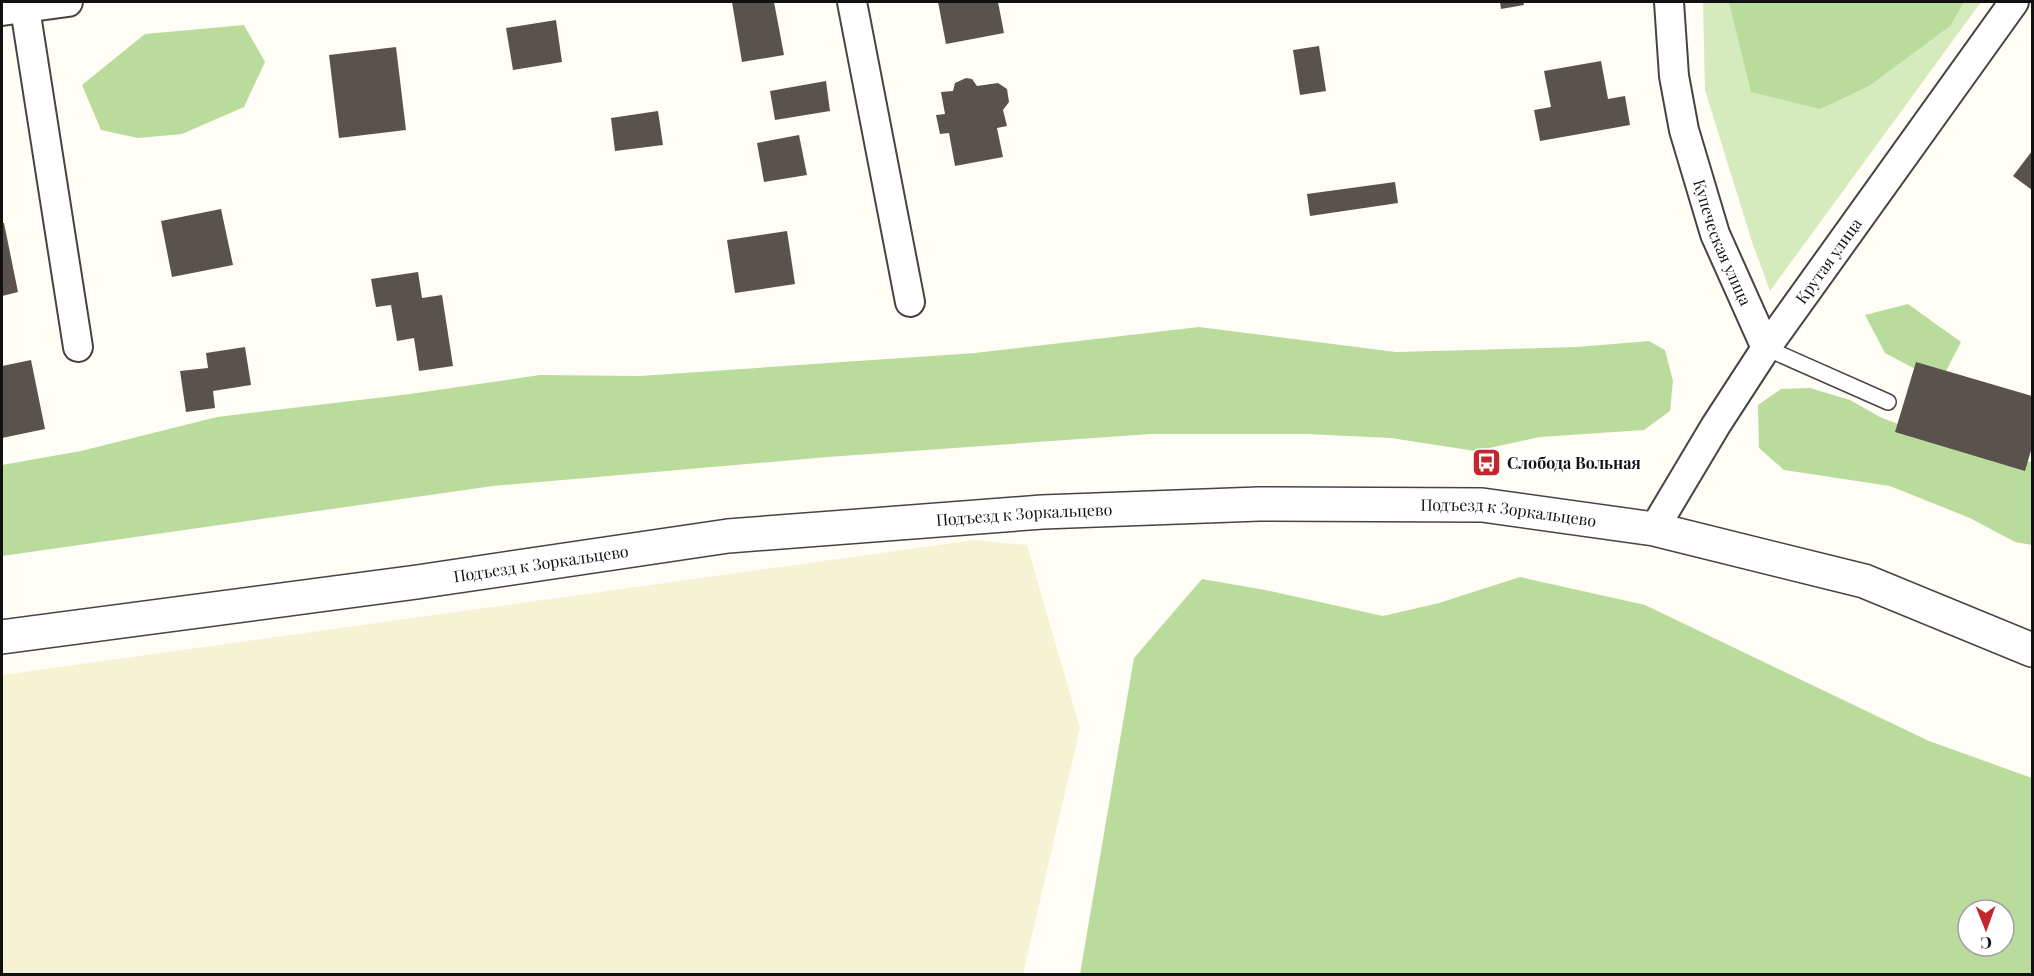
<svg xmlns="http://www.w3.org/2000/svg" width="2034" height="976" viewBox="0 0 2034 976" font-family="'Playfair Display',serif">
  <rect width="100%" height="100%" fill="#fffdf5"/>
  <path fill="#f6f3d4" d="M974,540L1027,545L1080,728L1023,974H2V675Z"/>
  <path fill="#d5ebbd" d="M1703,2H1981L1770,291L1752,242L1705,90Z"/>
  <path fill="#b9dc9c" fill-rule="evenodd" d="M1729,2H1964L1950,26L1869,86L1820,109L1751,92Z
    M244,25L265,62L244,107L182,134L138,138L101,130L82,85L145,34Z
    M1908,304L1961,342L1946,371H1919L1885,353L1865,315Z
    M1199,327L1396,352L1577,347L1649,341L1665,350L1673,381L1670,411L1644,430L1540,437L1475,451L1391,438L1306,434H1151L828,457L493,486L2,556V465L81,451L217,417L410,394L540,375L640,376L975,353Z
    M1810,388L1850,400L1880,417L1952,445L2032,462V545L2015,542L1970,518L1890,486L1784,470L1759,448L1758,405L1781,389Z
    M1520,577L1645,605L1929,741L2032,778V974H1080L1134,658L1202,579L1265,590L1383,616L1439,603ZM1968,910H2004V946H1968Z"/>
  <path fill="#5a524d" d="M732,2H774L784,55L742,62Z
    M938,2H998L1004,33L946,44Z
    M1500,2H1523L1524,5L1501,9Z
    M556,20L562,62L513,70L506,28Z
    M1319,46L1326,91L1300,95L1293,50Z
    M396,47L406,130L339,138L329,55Z
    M1601,61L1608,99L1625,96L1630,125L1540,141L1534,110L1551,107L1544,71Z
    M966,78L972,79L977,86L998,83L1007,89L1009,102L1003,110L1007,126L997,128L1003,157L955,166L949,133L940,134L936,115L945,114L941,92L953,91L955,83Z
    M826,81L830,111L775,120L770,91Z
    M658,111L663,145L615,151L611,118Z
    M799,135L807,175L764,182L757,143Z
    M2032,151V190L2013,176Z
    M1395,182L1398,203L1310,216L1307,194Z
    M221,209L233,265L172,277L161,221Z
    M2,223H4L18,292L2,296Z
    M787,231L795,284L735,293L727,240Z
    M418,272L422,298L442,295L453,366L419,371L414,338L397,341L391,305L376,307L371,279Z
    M245,347L251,385L213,391L215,408L186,412L180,371L208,368L206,353Z
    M31,360L45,429L2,438V366Z
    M1916,362L2032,396V447L2025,471L1895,432Z"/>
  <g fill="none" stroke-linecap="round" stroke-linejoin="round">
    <defs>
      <path id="service" d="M1766,348L1888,402"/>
      <g id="minor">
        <path d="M24,2L78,347"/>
        <path d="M852,2L910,302"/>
        <path id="s1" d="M1669,2L1674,76L1684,130L1715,234L1766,348"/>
        <path d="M2,11L68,2"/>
        <path id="s2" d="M1654,529L1716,425L1766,348L2014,2"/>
      </g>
      <g id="tertiary">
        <path id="s3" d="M2,637L417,582L728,536L1042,512L1259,504L1482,505L1654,529L1864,581L2032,650"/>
      </g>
    </defs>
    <use href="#service" stroke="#444" stroke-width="18"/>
    <use href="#minor" stroke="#444" stroke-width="32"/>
    <use href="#tertiary" stroke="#444" stroke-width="36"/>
    <use href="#service" stroke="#fff" stroke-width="15"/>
    <use href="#minor" stroke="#fff" stroke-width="28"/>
    <use href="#tertiary" stroke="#fff" stroke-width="33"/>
  </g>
  <defs>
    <symbol id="bus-square" viewBox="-11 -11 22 22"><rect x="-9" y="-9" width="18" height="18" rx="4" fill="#c4262e" stroke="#fff"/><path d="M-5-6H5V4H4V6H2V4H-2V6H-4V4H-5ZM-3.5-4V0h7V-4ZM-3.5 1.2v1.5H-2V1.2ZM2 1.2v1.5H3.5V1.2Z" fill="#fff"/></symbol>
  </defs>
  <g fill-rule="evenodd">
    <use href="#bus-square" x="1470" y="446" width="33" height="33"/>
  </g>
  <g text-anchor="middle" stroke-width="6" stroke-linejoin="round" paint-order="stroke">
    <g font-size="16" fill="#111" stroke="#fff">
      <text dy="6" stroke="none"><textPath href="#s1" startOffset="248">Купеческая улица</textPath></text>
      <text dy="6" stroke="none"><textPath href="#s2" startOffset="320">Крутая улица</textPath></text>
      <text dy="6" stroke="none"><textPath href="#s3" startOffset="1515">Подъезд к Зоркальцево</textPath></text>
      <text dy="6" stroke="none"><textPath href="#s3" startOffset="1030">Подъезд к Зоркальцево</textPath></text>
      <text dy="6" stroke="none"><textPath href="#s3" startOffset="544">Подъезд к Зоркальцево</textPath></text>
    </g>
    <g font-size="16" font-weight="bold" fill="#111" stroke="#fff" text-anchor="start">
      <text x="1507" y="469">Слобода Вольная</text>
    </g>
  </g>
  <rect width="2034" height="976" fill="none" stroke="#111111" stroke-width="6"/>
  <g transform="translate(1986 928) rotate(179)"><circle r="28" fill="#ffffff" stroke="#a0a0a0" stroke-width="1.5"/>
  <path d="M0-4.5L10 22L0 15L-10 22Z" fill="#c4262e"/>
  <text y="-9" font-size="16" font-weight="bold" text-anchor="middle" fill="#111111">С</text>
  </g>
</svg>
